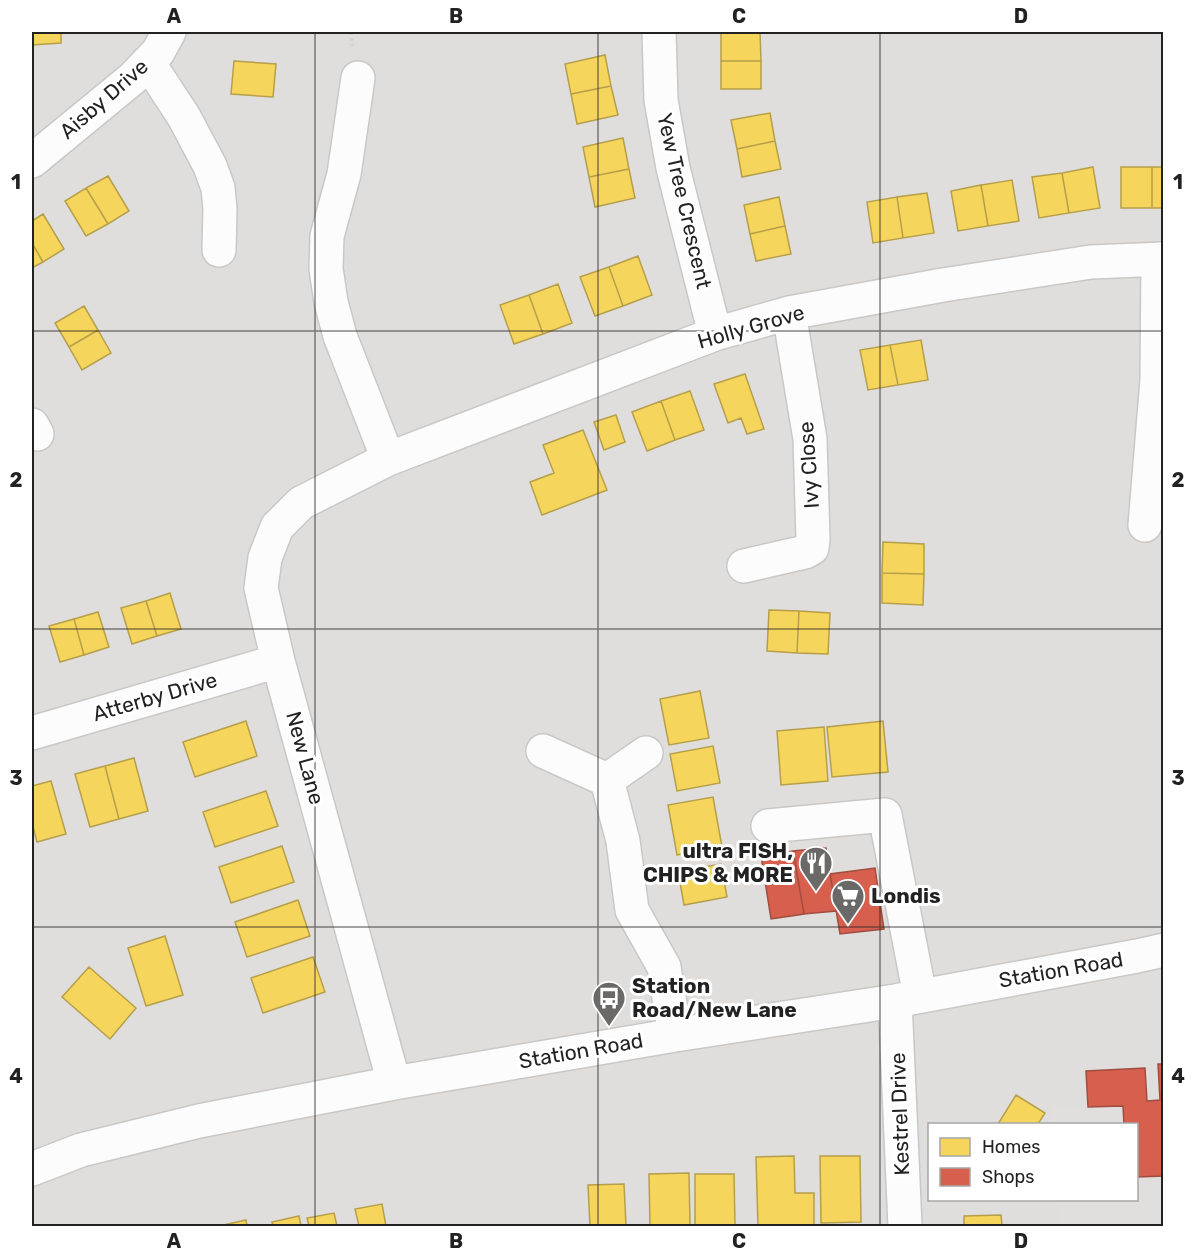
<svg xmlns="http://www.w3.org/2000/svg" width="1195" height="1258" viewBox="0 0 1195 1258" font-family="Rubik,sans-serif">
  <rect width="100%" height="100%" fill="#f0eeeb"/>
  <path fill="#dfdedc" fill-rule="evenodd" d="M32,32H1163V1226H32ZM930,1124H1136V1200H930Z"/>
  <path fill="#e0dfde" d="M1053,1106H1123L1124,1124H1054Z
    M1163,1182V1226H1059L1057,1200H1136L1137,1183Z"/>
  <path fill="#f6d55c" stroke="#b69f4b" stroke-width="1.5" d="M32,32H61V43L32,45Z
    M721,32H760L761,61H721Z
    M605,55L611,86L571,94L565,64Z
    M234,61L276,64L273,97L231,94Z
    M721,61H761V89H721Z
    M611,86L618,115L577,124L571,94Z
    M770,113L775,141L737,149L731,120Z
    M623,138L629,169L589,177L583,147Z
    M775,141L781,169L742,177L737,149Z
    M1093,167L1100,208L1069,213L1062,173Z
    M1121,167H1152V208H1121Z
    M1152,167H1164V208H1152Z
    M629,169L635,198L595,207L589,177Z
    M1062,173L1069,213L1039,218L1032,177Z
    M108,176L129,211L108,224L86,188Z
    M1012,180L1019,221L988,226L981,185Z
    M981,185L988,226L958,231L951,191Z
    M86,188L108,224L86,236L65,201Z
    M927,193L934,233L903,238L897,197Z
    M779,197L785,226L750,234L744,205Z
    M897,197L903,238L873,243L867,202Z
    M43,214L64,249L43,262L32,243V221Z
    M785,226L791,254L756,261L750,234Z
    M32,243L43,262L32,268Z
    M638,256L652,295L623,306L609,267Z
    M609,267L623,306L595,316L580,277Z
    M558,284L572,323L543,334L529,295Z
    M529,295L543,334L514,344L500,305Z
    M84,306L98,330L69,347L55,323Z
    M98,330L111,353L82,370L69,347Z
    M921,340L928,380L898,385L890,345Z
    M890,345L898,385L868,390L860,350Z
    M745,374L764,429L747,434L741,418L728,423L714,384Z
    M690,391L704,430L675,440L661,401Z
    M661,401L675,440L647,451L632,412Z
    M616,415L625,442L604,450L594,422Z
    M583,430L607,490L542,515L530,482L554,473L543,445Z
    M883,542L924,544V574L882,573Z
    M882,573L924,574L923,605L882,603Z
    M170,593L181,629L157,636L146,601Z
    M146,601L157,636L132,644L121,608Z
    M769,610L799,611L797,653L767,651Z
    M799,611L830,613L828,654L797,653Z
    M98,612L109,647L84,655L74,619Z
    M74,619L84,655L60,662L49,626Z
    M700,691L709,738L669,745L660,699Z
    M246,721L257,756L195,777L183,742Z
    M883,721L888,772L832,777L827,727Z
    M824,727L828,781L781,785L777,731Z
    M713,746L720,783L677,791L670,754Z
    M134,758L148,811L119,819L105,766Z
    M105,766L119,819L90,827L75,774Z
    M51,781L66,834L37,842L32,823V786Z
    M266,791L278,826L215,847L203,812Z
    M713,797L722,847L677,855L668,805Z
    M282,846L294,882L231,903L219,867Z
    M721,864L727,897L684,905L678,871Z
    M298,900L310,936L247,957L235,922Z
    M165,936L183,995L146,1006L128,948Z
    M313,957L325,992L263,1013L251,978Z
    M89,967L136,1008L110,1039L62,997Z
    M1016,1095L1045,1113L1038,1124H998Z
    M794,1156L795,1193H814V1225L758,1226L756,1157Z
    M820,1156H860L861,1222L821,1223Z
    M689,1173L690,1226H650L649,1174Z
    M695,1174H734L735,1226H695Z
    M624,1184L626,1226H590L588,1185Z
    M382,1204L386,1226H359L355,1209Z
    M334,1213L337,1226H309L307,1218Z
    M1001,1215L1002,1226H964V1216Z
    M299,1216L301,1226H273L272,1222Z
    M246,1220L247,1226H219Z"/>
  <path fill="#d6604d" stroke="#a04d40" stroke-width="1.5" d="M826,848L836,911L804,914L793,851Z
    M793,851L804,914L771,919L761,856Z
    M875,868L884,929L840,934L830,874Z
    M1158,1064H1164V1176L1136,1177V1124H1124L1123,1106L1088,1107L1086,1071L1145,1068L1147,1101L1160,1100Z"/>
  <g fill="none" stroke-linecap="round" stroke-linejoin="round">
    <defs>
      <path id="minor" d="M659,32L661,100L673,168L715,334
        M148,62L184,117L210,166L218,188L220,209L219,250
        M358,78L344,174L327,236L326,269L331,302L340,336L388,459
        M32,161L133,78L158,52L169,32
        M32,425L37,434
        M1145,525L1157,380L1158,259
        M744,566L805,552L812,548L813,539L810,439L789,313
        M32,733L278,661
        M543,751L607,780
        M646,753L607,780L623,841L632,910L664,967L675,1035
        M768,826L885,815L920,996
        M895,1001L905,1226
        M394,1083L278,661L261,588L265,558L277,527L301,503L388,459L715,334L789,313L943,285L1091,262L1164,259
        M32,1169L81,1150L199,1121L394,1083L675,1035L895,1001L1137,956L1164,950"/>
    </defs>
    <use href="#minor" stroke="#c9c8c7" stroke-width="36"/>
    <path stroke="#dccecd" stroke-width="4" stroke-dasharray="3 3" stroke-linecap="butt" d="M351,32L352,46"/>
    <use href="#minor" stroke="#fdfcfc" stroke-width="33"/>
  </g>
  <path fill="none" stroke="#222" stroke-width="1.5" stroke-opacity="0.55" d="M315,32V1226M598,32V1226M880,32V1226M32,331H1164M32,629H1164M32,927H1164"/>
  <defs>
    <symbol id="restaurant-pin" viewBox="-11 -11 22 30"><path d="M0 17L-7.5 6A9.5 9.5 0 1 1 7.5 6Z" fill="#6a6968" stroke="#fff"/><path d="M-5-6h1v4h1v-4h1v4h1v-4h1v5L-1.5 .5V6h-2V.5L-5-1ZM5-6V6H3V1.5H1.5Q1.5-4 5-6Z" fill="#fff"/></symbol>
    <symbol id="supermarket-pin" viewBox="-11 -11 22 30"><path d="M0 17L-7.5 6A9.5 9.5 0 1 1 7.5 6Z" fill="#6a6968" stroke="#fff"/><path d="M-6-5.5h2.5l.6 2H6L4.5 2H-2.5L-4.4-4H-6ZM-1.5 3.2a1.3 1.3 0 1 0 .1 0ZM3 3.2a1.3 1.3 0 1 0 .1 0Z" fill="#fff"/></symbol>
    <symbol id="bus-pin" viewBox="-11 -11 22 30"><path d="M0 17L-7.5 6A9.5 9.5 0 1 1 7.5 6Z" fill="#6a6968" stroke="#fff"/><path d="M-5-6H5V4H4V6H2V4H-2V6H-4V4H-5ZM-3.5-4V0h7V-4ZM-3.5 1.2v1.5H-2V1.2ZM2 1.2v1.5H3.5V1.2Z" fill="#fff"/></symbol>
  </defs>
  <g fill-rule="evenodd">
    <use href="#restaurant-pin" x="797" y="844" width="38" height="52"/>
    <use href="#supermarket-pin" x="829" y="877" width="38" height="52"/>
    <use href="#bus-pin" x="590" y="979" width="38" height="52"/>
  </g>
  <g text-anchor="middle" stroke-width="6" stroke-linejoin="round" paint-order="stroke">
    <g font-size="21" fill="#222" stroke="#fff">
      <text transform="translate(104 99) rotate(-41)" y="7">Aisby Drive</text>
      <text transform="translate(684 201) rotate(77)" y="7">Yew Tree Crescent</text>
      <text transform="translate(751 327) rotate(-16)" y="7">Holly Grove</text>
      <text transform="translate(809 465) rotate(-94)" y="7">Ivy Close</text>
      <text transform="translate(155 697) rotate(-16)" y="7">Atterby Drive</text>
      <text transform="translate(305 758) rotate(75)" y="7">New Lane</text>
      <text transform="translate(1061 970) rotate(-10)" y="7">Station Road</text>
      <text transform="translate(581 1051) rotate(-10)" y="7">Station Road</text>
      <text transform="translate(900 1114) rotate(-92)" y="7">Kestrel Drive</text>
    </g>
    <g font-size="21" font-weight="bold" fill="#222" stroke="#fff" text-anchor="start">
      <text x="793" y="858" text-anchor="end">ultra FISH,<tspan x="793" dy="24">CHIPS &amp; MORE</tspan></text>
      <text x="871" y="903">Londis</text>
      <text x="632" y="993">Station<tspan x="632" dy="24">Road/New Lane</tspan></text>
    </g>
  </g>
  <rect width="1195" height="1258" fill="none" stroke="#ffffff" stroke-width="66"/>
  <rect x="928" y="1123" width="210" height="78" fill="#ffffff" stroke="#a7a7a7" stroke-width="1.5"/>
  <rect x="940" y="1138" width="30" height="18" fill="#f6d55c" stroke="#a7a7a7" stroke-width="1.5"/>
  <text x="982" y="1153" font-size="18" fill="#222222">Homes</text>
  <rect x="940" y="1168" width="30" height="18" fill="#d6604d" stroke="#a7a7a7" stroke-width="1.5"/>
  <text x="982" y="1183" font-size="18" fill="#222222">Shops</text>
  <rect x="33" y="33" width="1129" height="1192" fill="none" stroke="#222" stroke-width="2"/>
  <g font-size="20" text-anchor="middle" font-weight="bold" fill="#222">
    <text x="174" y="23">A</text>
    <text x="456" y="23">B</text>
    <text x="739" y="23">C</text>
    <text x="1021" y="23">D</text>
    <text x="16" y="189">1</text>
    <text x="1178" y="189">1</text>
    <text x="16" y="487">2</text>
    <text x="1178" y="487">2</text>
    <text x="16" y="785">3</text>
    <text x="1178" y="785">3</text>
    <text x="16" y="1083">4</text>
    <text x="1178" y="1083">4</text>
    <text x="174" y="1248">A</text>
    <text x="456" y="1248">B</text>
    <text x="739" y="1248">C</text>
    <text x="1021" y="1248">D</text>
  </g>
</svg>
